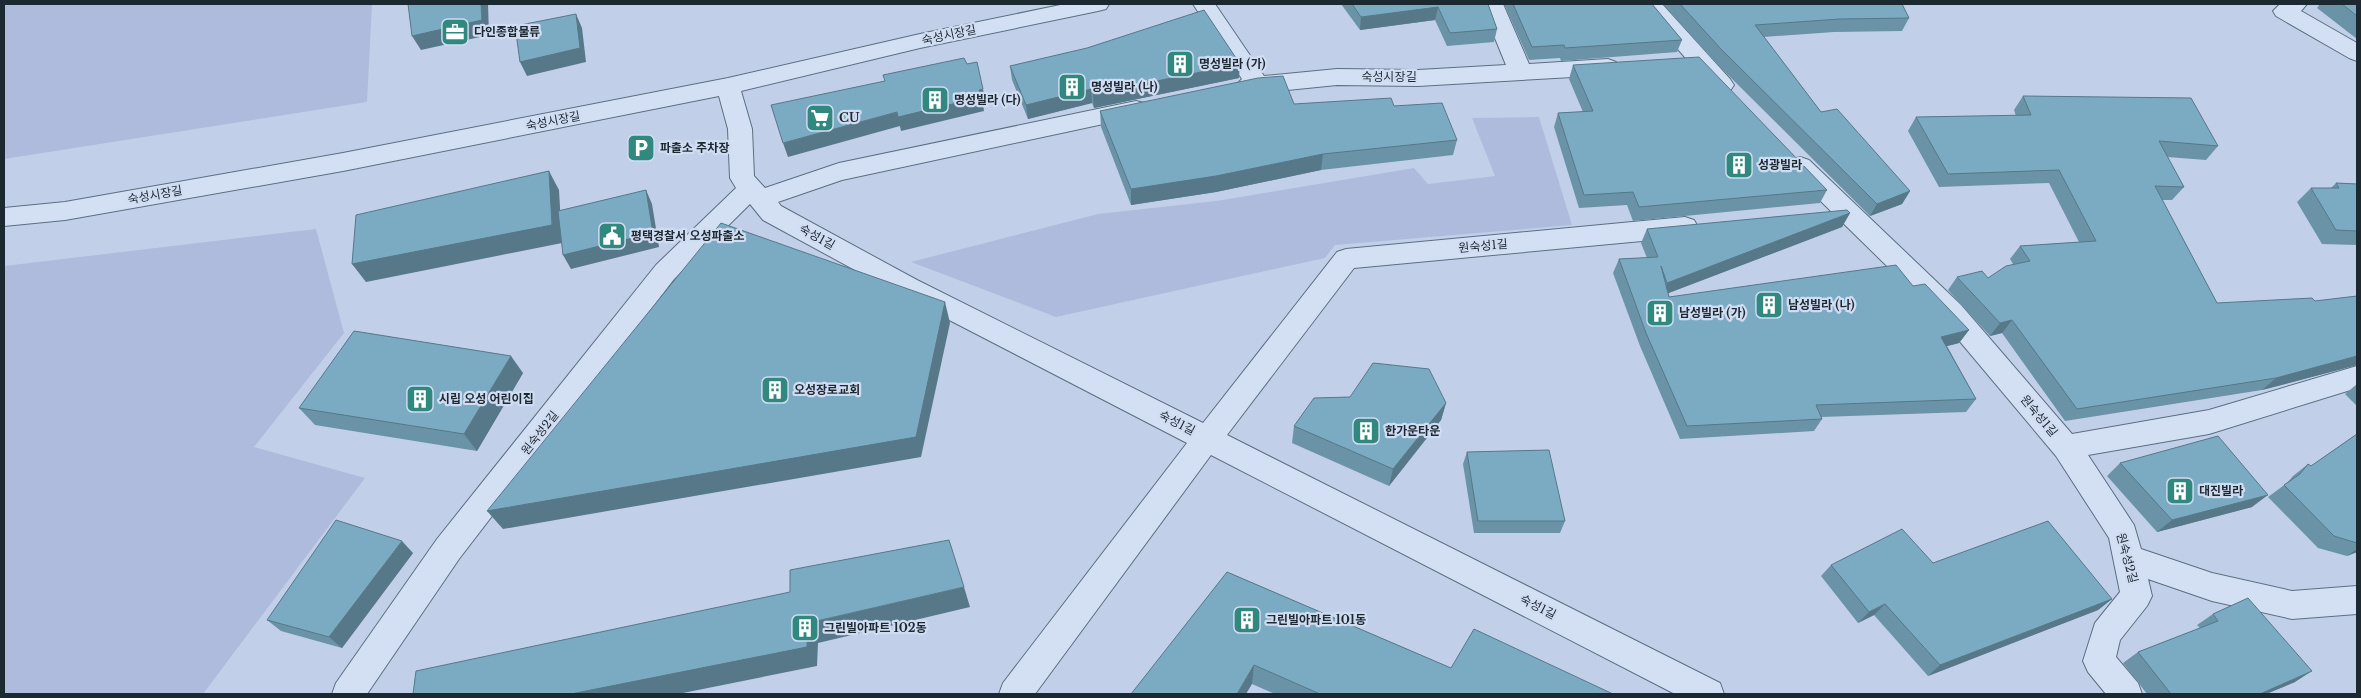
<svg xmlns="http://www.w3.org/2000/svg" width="2361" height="698" viewBox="0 0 2361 698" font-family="'Libre Baskerville','Noto Sans KR',serif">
  <rect width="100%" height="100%" fill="#c1d0e8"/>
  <path fill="#afbbdd" d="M4,4H372L367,102L4,159Z
    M1539,117L1572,225L1335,245L1325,258L1056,317L911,262L1098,214L1216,201L1414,168L1428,184L1495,176L1472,118Z
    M316,229L344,333L254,447L365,478L203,694H4V266Z"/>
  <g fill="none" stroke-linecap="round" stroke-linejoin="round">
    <defs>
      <path id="minor" d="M1065,4H1109L1106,9L1098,11L920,48L741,91L752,129L754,176L765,188L839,163L1136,101L1144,103L1148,109L1144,115L1136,117L842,180L778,202L781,206L917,280L1203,423L1337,252L1346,249L1685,217L1694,220L1698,227L1694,234L1685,237L1354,268L1227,435L1720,683L1724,694H1675L1211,455L1035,694H999L1003,683L1187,443L899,294L763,220L750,204L674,279L459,559L367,694H332L336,683L437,539L656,265L736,188L730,178L728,129L719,96L343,171L65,220L4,226V208L65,202L343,153L728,78L920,34Z
        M1193,4H1215L1264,76L1337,69L1418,70L1506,65L1481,4H1503L1529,64L1608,59L1616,62L1620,67L1616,72L1608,75L1418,86L1337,85L1247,94L1239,92L1235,86L1242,79Z
        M1639,4H1662L1730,79L1734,85L1730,91L1722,93L1714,91Z
        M2280,4H2307L2301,11L2357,43V61L2349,58L2276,16L2273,11Z
        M1800,157L1809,160L1961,305L2072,434L2209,410L2357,366V388L2209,434L2088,455L2134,525L2141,549L2212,573L2292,591L2357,586V614L2292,619L2212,601L2148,579L2152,596L2147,606L2120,640L2116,657L2138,683L2142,694H2106L2088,672L2083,661L2095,623L2120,592L2109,538L2056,456L1941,319L1791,172L1788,166L1791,160Z"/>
    </defs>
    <use href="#minor" stroke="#5b6f80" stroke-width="2"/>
    <use href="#minor" fill="#d3e0f4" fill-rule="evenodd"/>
  </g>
  <path fill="#6a93a7" d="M1341,4H1488L1497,29L1494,42L1447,46L1435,20L1360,30Z
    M1504,4H1652L1682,40L1677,52L1561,61L1560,58L1529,60Z
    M1663,4H1902L1909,18L1902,31L1834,32L1764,37L1821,112L1910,191L1902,204L1870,216L1715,62Z
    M2320,4H2357V39L2317,8Z
    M1573,65L1827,190L1820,203L1633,221L1627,205L1579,208L1554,127L1558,113L1583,112L1569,79Z
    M1010,66L1239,78L1094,108L1092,103L1028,119L1012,80Z
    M2023,96L2218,146L2206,160L2167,157L2184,187L2172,200H2162L2217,303L2315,301L2357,296V365L2262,390L2065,421L2002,333L1990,336L1948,290L1957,277L1988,278L2013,264L2010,259L2020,246L2079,242L2049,183L1939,187L1908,131L1916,117L2016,116L2014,110Z
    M1294,104L1394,106L1457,140L1453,155L1321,170L1216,192L1131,205L1101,127L1100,111Z
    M2336,183L2357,184V245L2322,244L2297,202L2311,188H2331Z
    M1850,213L1842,227L1668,293L1669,297L1913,286L1969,330L1959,343L1947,346L1976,399L1966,412L1821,417L1822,419L1814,431L1680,439L1640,346L1613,273L1619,259L1647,258L1641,243L1647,229Z
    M523,373L477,451L315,425L299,408Z
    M2357,384V406L2345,394Z
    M1446,403L1441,420L1389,486L1292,443L1294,426Z
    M2357,434V552L2347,556L2318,548L2268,497L2287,483L2293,476L2308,464L2311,466Z
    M1467,452L1565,521L1560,533H1474L1463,464Z
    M2120,463L2252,507L2157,532L2107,476Z
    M413,553L342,648L281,631L267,620Z
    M1933,563L2112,599L2098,610L1928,676L1874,615L1858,623L1821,576L1831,565Z
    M1227,572L1451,668L1613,694H1275L1252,684Z
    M2213,614L2295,682L2266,694H2147L2123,663L2138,652L2200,628L2197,625Z"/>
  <path fill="#567888" d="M481,4H488L489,35L421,50L412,36Z
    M1438,7L1435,20L1360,30L1361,17Z
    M576,14L582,28L586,62L527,76L520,62Z
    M1240,64L1239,78L1094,108L1093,94Z
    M983,89L986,103L983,104L984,111L901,131L898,117Z
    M1091,89L1092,103L1028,119L1026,105Z
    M897,112L900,126L788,157L783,143Z
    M1323,154L1321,170L1216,192L1131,205V189Z
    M549,171L559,190L562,243L366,282L352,264Z
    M646,190L652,204L659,247L571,269L563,255Z
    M1910,191L1902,204L1870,216L1877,204Z
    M1850,213L1842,227L1661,296L1667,283Z
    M945,302L950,323L921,457L503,529L487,511Z
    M2012,320L2002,333L1990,336L2000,323Z
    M1969,330L1959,343L1932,350L1941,337Z
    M511,356L523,373L477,451L464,434Z
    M2357,356V365L2262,390L2276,378Z
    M1446,403L1441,420L1389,486L1393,469Z
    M2268,495L2252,507L2157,532L2172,520Z
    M402,541L413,553L342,648L329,637Z
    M2357,549V552L2347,556Z
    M964,587L970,607L818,643L817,666L678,694H571L808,623Z
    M2112,599L2098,610L1928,676L1940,665Z
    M1885,604L1874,615L1858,623L1869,612Z
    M1254,665L1252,684L1246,694H1237Z
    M2312,671L2295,682L2266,694H2260Z"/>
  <path fill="#7babc2" stroke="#567888" d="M408,4H481L482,20L412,36Z
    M1352,4H1488L1497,29L1450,33L1438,7L1361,17Z
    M1513,4H1652L1682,40L1565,48L1564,45L1532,47Z
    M1680,4H1902L1909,18L1840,19L1755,25L1821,112L1837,109L1910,191L1877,204L1721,49Z
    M2342,4H2357V16Z
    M1204,10L1240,64L1093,94L1091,89L1026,105L1010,66L1087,48Z
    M576,14L580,48L520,62L515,26Z
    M1699,57L1827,190L1639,207L1633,192L1584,195L1558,113L1593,111L1573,65Z
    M964,58L967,64L977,62L983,89L979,90L982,97L898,117L897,112L783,143L771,105L885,81L883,75Z
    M1283,76L1294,104L1391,98L1394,106L1442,103L1457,140L1323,154L1216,176L1131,189L1100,111L1258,78Z
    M2023,96L2191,98L2218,146L2159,141L2184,187L2155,186L2217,303L2312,298L2315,301L2357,296V356L2276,378L2077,409L2012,320L2000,323L1957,277L1982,271L1988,278L2006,266L2030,261L2020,246L2096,241L2059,170L1948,174L1916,117L2031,115Z
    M549,171L552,225L352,264L356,215Z
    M2336,183L2357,184V231L2336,230L2311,188H2339Z
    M646,190L653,233L563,255L558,211Z
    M1847,210L1850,213L1667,283L1661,266L1669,297L1896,265L1913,286L1925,284L1969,330L1941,337L1976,399L1816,405L1822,419L1687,426L1646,333L1619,259L1658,257L1647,229Z
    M721,223L945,302L916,437L487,511Z
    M354,331L511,356L464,434L299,408Z
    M1373,363L1429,369L1446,403L1393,469L1294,426L1314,398L1350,397Z
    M2357,434V543L2334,536L2284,485L2300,474L2308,464L2311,466Z
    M2218,436L2268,495L2172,520L2120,463Z
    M1549,450L1565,521H1478L1467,452Z
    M336,520L402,541L329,637L267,620Z
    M2048,521L2112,599L1940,665L1885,604L1869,612L1831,565L1902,529L1933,563Z
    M949,540L964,587L808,623L807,647L571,694H413L416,671L790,592V570Z
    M1227,572L1451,668L1474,629L1613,694H1320L1254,665L1237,694H1131Z
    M2248,598L2312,671L2260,694H2171L2138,652L2218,621L2213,614Z"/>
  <defs>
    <symbol id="office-square" viewBox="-11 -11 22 22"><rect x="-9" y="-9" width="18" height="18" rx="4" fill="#31887f" stroke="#d0dcf1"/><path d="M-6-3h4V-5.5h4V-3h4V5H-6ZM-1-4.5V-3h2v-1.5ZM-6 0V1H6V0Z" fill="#fff"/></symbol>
    <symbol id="building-square" viewBox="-11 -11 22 22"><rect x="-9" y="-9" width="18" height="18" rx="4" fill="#31887f" stroke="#d0dcf1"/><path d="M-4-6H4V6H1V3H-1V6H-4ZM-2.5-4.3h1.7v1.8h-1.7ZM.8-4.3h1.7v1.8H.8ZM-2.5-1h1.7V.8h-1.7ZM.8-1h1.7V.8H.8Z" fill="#fff"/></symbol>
    <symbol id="supermarket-square" viewBox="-11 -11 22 22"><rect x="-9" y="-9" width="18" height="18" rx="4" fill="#31887f" stroke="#d0dcf1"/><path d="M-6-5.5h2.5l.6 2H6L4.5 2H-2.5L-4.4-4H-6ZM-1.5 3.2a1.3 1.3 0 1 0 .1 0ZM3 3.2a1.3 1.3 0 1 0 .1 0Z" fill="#fff"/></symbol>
    <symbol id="parking-square" viewBox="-11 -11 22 22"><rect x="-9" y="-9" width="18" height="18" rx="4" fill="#31887f" stroke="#d0dcf1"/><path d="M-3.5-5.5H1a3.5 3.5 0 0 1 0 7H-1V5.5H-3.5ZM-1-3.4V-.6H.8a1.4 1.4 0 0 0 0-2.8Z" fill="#fff"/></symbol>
    <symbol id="civic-square" viewBox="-11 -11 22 22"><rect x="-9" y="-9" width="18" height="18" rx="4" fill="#31887f" stroke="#d0dcf1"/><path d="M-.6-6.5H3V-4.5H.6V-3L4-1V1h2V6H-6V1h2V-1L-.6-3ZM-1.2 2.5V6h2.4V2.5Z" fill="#fff"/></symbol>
  </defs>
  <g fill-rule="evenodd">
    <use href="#office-square" x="439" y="16" width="32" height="32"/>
    <use href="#building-square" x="1164" y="48" width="32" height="32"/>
    <use href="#building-square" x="1056" y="71" width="32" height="32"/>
    <use href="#building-square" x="919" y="84" width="32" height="32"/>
    <use href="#supermarket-square" x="804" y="102" width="32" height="32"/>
    <use href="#parking-square" x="625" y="132" width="32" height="32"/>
    <use href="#building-square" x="1723" y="149" width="32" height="32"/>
    <use href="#civic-square" x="596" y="220" width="32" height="32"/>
    <use href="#building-square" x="1753" y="289" width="32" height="32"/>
    <use href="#building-square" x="1644" y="297" width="32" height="32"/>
    <use href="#building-square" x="759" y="374" width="32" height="32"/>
    <use href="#building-square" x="404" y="383" width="32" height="32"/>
    <use href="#building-square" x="1350" y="415" width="32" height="32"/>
    <use href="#building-square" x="2164" y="475" width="32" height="32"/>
    <use href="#building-square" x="1231" y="604" width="32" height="32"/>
    <use href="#building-square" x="789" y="612" width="32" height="32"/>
  </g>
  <g text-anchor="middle" stroke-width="4.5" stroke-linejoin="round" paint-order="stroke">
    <g font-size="12" font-weight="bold" fill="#1d2931" stroke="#d0dcf1" text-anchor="start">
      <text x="474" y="36">다인종합물류</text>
      <text x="1199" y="68">명성빌라 (가)</text>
      <text x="1091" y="91">명성빌라 (나)</text>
      <text x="954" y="104">명성빌라 (다)</text>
      <text x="839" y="122">CU</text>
      <text x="660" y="152">파출소 주차장</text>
      <text x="1758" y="169">성광빌라</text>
      <text x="631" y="240">평택경찰서 오성파출소</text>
      <text x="1788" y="309">남성빌라 (나)</text>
      <text x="1679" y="317">남성빌라 (가)</text>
      <text x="794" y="394">오성장로교회</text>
      <text x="439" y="403">시립 오성 어린이집</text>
      <text x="1385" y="435">한가운타운</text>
      <text x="2199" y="495">대진빌라</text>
      <text x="1266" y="624">그린빌아파트 101동</text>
      <text x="824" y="632">그린빌아파트 102동</text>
    </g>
    <g font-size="12" fill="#1d2931" stroke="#d0dcf1">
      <text transform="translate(949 35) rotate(-12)" y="4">숙성시장길</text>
      <text x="1389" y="81">숙성시장길</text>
      <text transform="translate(553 121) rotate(-11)" y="4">숙성시장길</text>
      <text transform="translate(155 195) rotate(-10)" y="4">숙성시장길</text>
      <text transform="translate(817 237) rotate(29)" y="4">숙성1길</text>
      <text transform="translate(1483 246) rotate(-5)" y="4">원숙성1길</text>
      <text transform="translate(2039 416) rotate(50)" y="4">원숙성1길</text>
      <text transform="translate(1177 423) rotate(27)" y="4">숙성1길</text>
      <text transform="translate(540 433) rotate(-52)" y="4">원숙성2길</text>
      <text transform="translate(2127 558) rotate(75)" y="4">원숙성2길</text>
      <text transform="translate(1538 607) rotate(27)" y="4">숙성1길</text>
    </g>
  </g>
  <rect width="2361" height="698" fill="none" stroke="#1d2931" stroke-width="10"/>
</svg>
